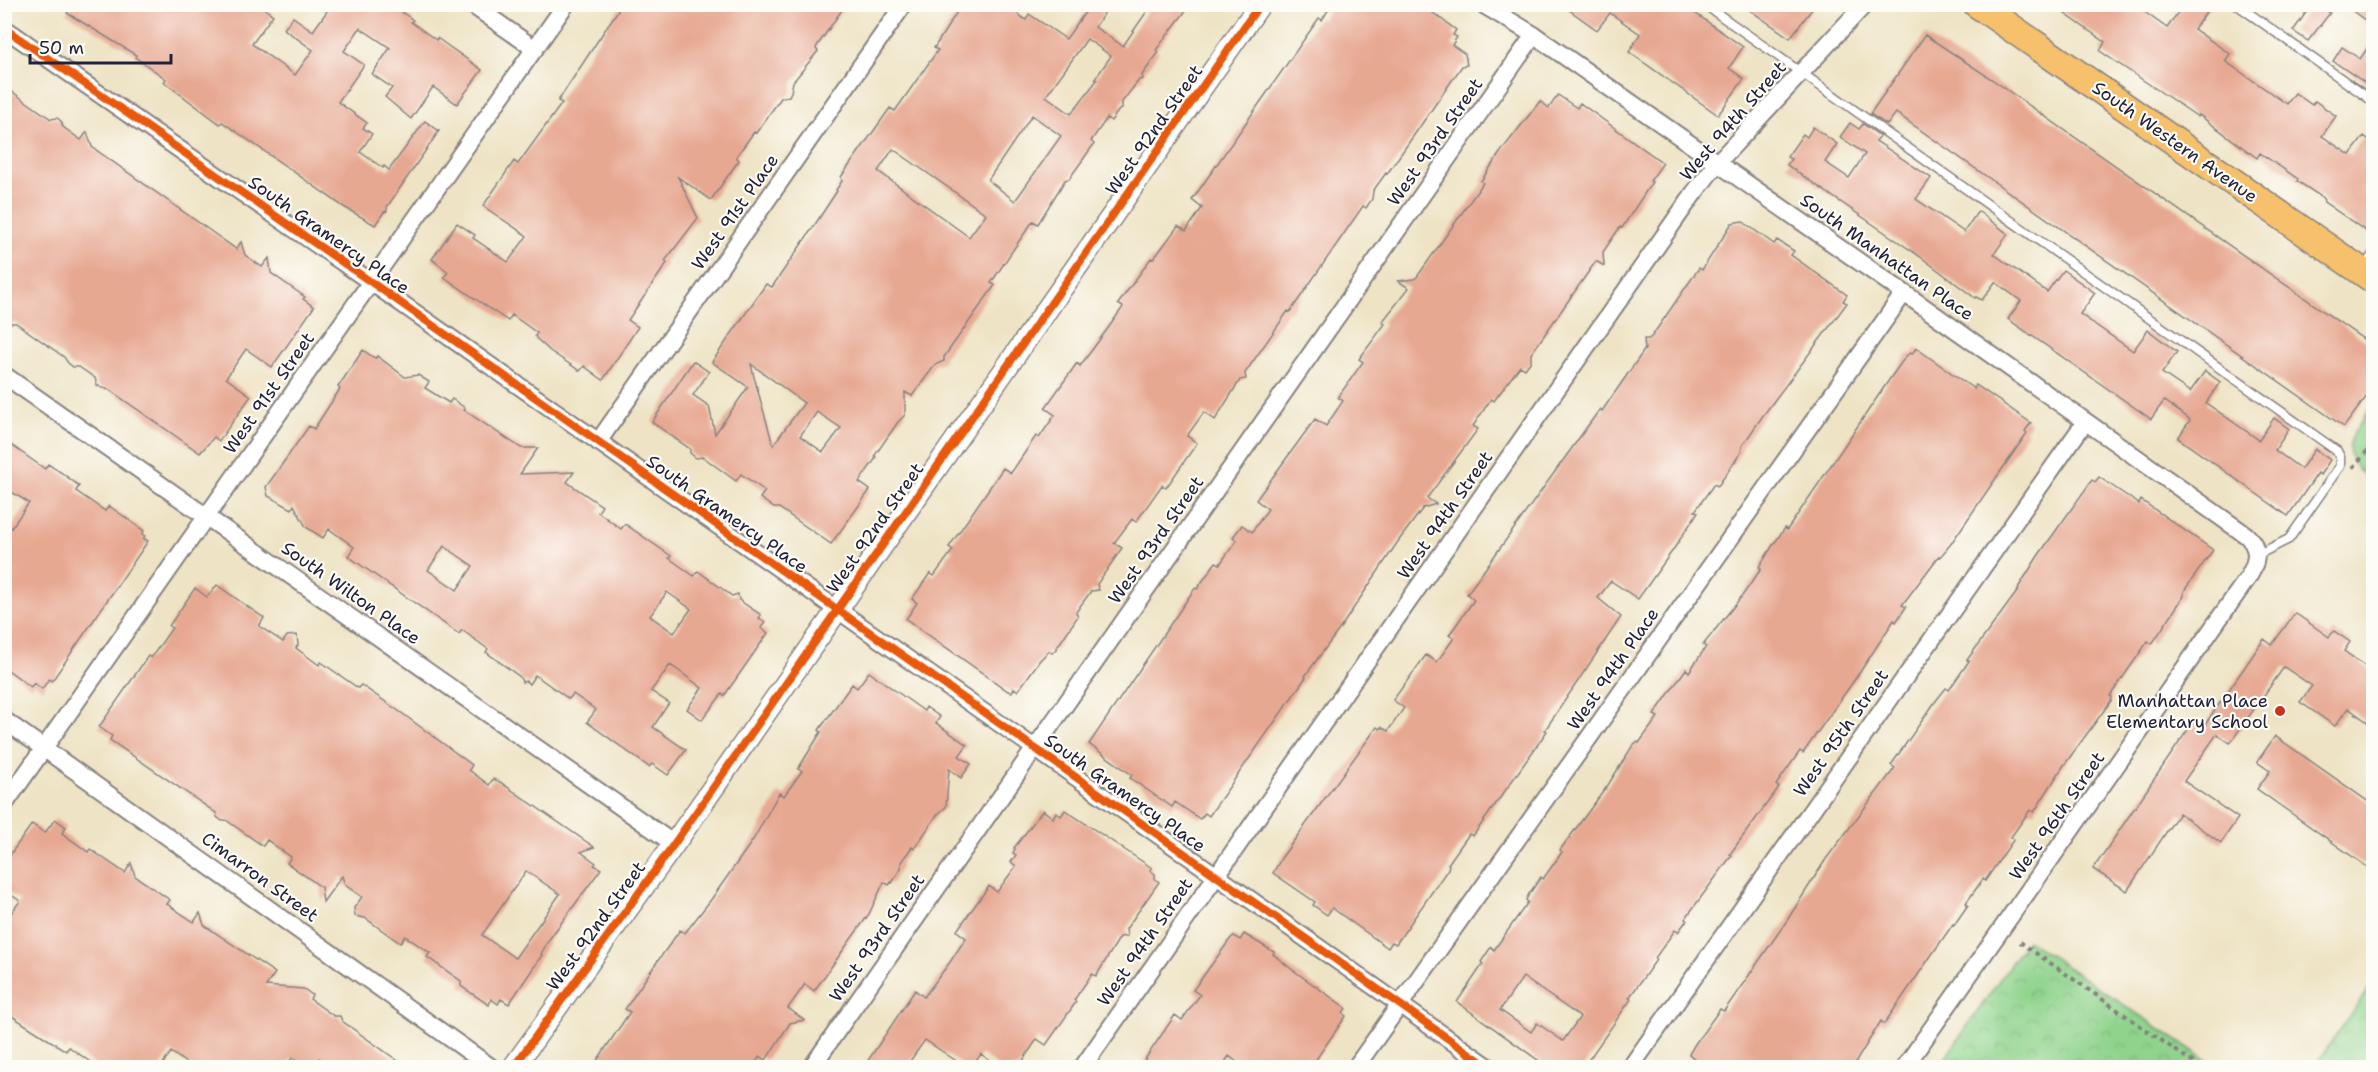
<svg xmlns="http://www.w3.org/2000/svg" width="2378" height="1072" viewBox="0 0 2378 1072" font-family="'Shantell Sans',sans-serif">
  <defs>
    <pattern id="park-crowns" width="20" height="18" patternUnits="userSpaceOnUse" patternTransform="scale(1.5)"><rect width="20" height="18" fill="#8fd38c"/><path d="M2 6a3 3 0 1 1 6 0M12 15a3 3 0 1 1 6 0" fill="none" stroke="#7bb57a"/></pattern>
  </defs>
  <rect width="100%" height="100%" fill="#fdfcf7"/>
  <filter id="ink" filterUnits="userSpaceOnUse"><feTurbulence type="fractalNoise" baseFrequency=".0167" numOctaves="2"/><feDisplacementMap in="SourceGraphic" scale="12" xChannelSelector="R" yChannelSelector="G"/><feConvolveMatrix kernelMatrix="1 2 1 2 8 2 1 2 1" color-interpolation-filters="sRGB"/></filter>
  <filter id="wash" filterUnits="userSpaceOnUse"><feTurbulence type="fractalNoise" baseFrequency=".008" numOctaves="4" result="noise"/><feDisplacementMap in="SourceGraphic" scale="24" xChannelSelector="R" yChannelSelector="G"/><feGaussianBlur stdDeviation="1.35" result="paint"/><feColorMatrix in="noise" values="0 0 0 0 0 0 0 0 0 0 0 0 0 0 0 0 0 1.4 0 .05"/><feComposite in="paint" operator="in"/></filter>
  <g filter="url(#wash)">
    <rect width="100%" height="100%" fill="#eee3c4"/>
    <path fill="url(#park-crowns)" stroke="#587a64" stroke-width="1.5" d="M2373,404V482C2333,453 2351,437 2373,404Z
      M2027,940L2217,1067H1939Z
      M2373,983V1067H2314Z"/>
    <g id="blocks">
      <path fill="#e7a892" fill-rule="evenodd" d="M73,4H258L273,15L252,44L295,75L313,50L284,29L293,17L313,31L332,4H390L413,20L411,22L436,40L437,38L482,70L457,104L433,87L411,119L385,97L392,88L372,74L390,48L360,28L344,51L364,65L338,102L367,123L363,128L372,134L360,152L383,168L384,166L389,170L425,121L439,131L387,207V211L384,212L375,225L344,207L234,130L222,122L220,124L164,82L166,79L135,57L136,55L67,13Z
        M622,4H846L817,46L816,49L818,51L793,82L791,92L789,96L781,98L756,133L754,132L736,157L739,160L711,200L678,177L698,218L665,261L667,263L628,320L638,327L603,380L584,366L580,371L550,351L537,339L535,336L537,333L512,315L508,321L477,300L444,277L448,272L432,259L457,223L475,235L473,238L508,262L527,236L483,206L514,161L518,164L562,103L558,101Z
        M962,4H1004L1026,20L1029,14L1066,39L1091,4L1104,14L1095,27L1123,46L1152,4H1191L1156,50L1159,52L1142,75L1143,79L1139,80L1122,102V109L1119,110L1111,121L1107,118L1091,141L1094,144L1069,179L1065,180L1038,224L1033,221L1015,247L991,283L995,285L944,357V361L935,365L912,396L905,392V415L898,422L875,455L876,458L859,482L870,490L831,544L779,508H774L760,498L765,491L741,474L736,481L703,457L696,458L690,453V449L652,422L693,361L709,372L693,395L709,406L715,434L748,387L712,362L766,284L772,287L814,226L837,191L836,190L842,181L841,177L890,108L895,111L938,50L934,48ZM1087,39L1111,56L1095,79L1097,80L1071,114L1046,96ZM1032,115L1061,136L1015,201L988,180ZM893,149L986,214L969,237L878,171ZM751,364L804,403L773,445L754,377ZM817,412L841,428L823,452L800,436Z
        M1332,4H1421L1456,30L1453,35L1457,37L1452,45L1465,54L1467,65L1462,66L1387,174L1386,173L1373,191L1372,199L1366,208L1363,206L1290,312L1288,311L1245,373L1246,379L1240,380L1215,420L1204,412L1187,436L1197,443L1166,488L1162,485L1136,522L1132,519L1114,543L1122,548L1097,584L1099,590L1091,591L1076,612L1078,616L1056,649L1052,653L1049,651L1040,660L1018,691L1014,688L1012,692L1008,691L906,619L917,603L912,599L930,573L934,576L953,550L949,547L1003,468L1011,473L1036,436L1039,438L1055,415L1045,408L1077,363L1080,366L1106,331L1123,307L1118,304L1151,258L1153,259L1158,253L1178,226L1186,231L1202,208L1192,200L1319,18L1322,20Z
        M1561,4H1682L1743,47L1729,68L1744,79L1718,115L1629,52L1640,34L1610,13L1597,30Z
        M1741,4H1816L1790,38Z
        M2051,4H2133L2167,28L2184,4H2212L2194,29L2230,54L2225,61L2287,104L2295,93L2312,105L2315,101L2336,116L2322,136L2350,155L2364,136L2373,143V236L2324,202L2323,198L2297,181L2298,179L2260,153L2257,158L2199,115L2198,117L2113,60L2100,51L2105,42Z
        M2312,4H2318L2330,13L2308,41L2293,31Z
        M2343,4H2373V26Z
        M1925,35L1993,80L2373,346V388L2344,427L1896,113L1887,125L1870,114Z
        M2373,40V88L2333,61L2342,47L2360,59Z
        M4,86L51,119L57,118L61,121L63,127L81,140L87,132L92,147L236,249L241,242L245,255L262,267L269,258L271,273L305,297L303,299L314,307L272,367L246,349L226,378L251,396L219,441L214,437L200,453L108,389L102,388L97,385L95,378L79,367H73L68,363L64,357L16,323H10L4,319Z
        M1558,95L1577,108L1580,103L1663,163L1650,181L1652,182L1622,228L1620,227L1603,252L1604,266L1596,261L1531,354V361L1525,369L1520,366L1494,401L1491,399L1473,426L1478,429L1427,498L1436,504L1423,508L1397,543L1341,627L1305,676L1306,677L1209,816L1205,813L1200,819L1175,802L1172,807L1130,778L1132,775L1089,744L1195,588L1197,589L1216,562L1220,564L1237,540L1233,537L1242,525L1252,532L1268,509L1256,500L1315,419L1326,426L1343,401L1338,397L1363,362L1359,359L1385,324L1382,322L1409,288L1398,281L1414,279L1417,277L1483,183L1481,181L1502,150L1540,101L1549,108Z
        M1850,123L1859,129L1863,124L1880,136L1876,141L1931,178L1916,199L1964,232L1978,211L2008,234L1994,254L2009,265L2047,292L2063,270L2095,293L2080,314L2133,351L2148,330L2177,352L2162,373L2190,392L2205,371L2220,382L2206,403L2259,440L2274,418L2289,429L2275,450L2301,469L2315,449L2330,460L2320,475L2318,473L2288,516L2178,438L2190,420L2188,418L2164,401L2151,419L2008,319L2021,301L1995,282L1982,300L1976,297L1975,298L1922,258L1787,165L1791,159L1787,157L1803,134L1807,137L1813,127L1837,144L1825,162L1849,178L1865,154L1840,137Z
        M1742,221L1774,244L1777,240L1794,251L1791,255L1847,295L1843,301L1847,303L1762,417L1742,446L1741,450L1742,451L1718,486L1714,484L1695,511L1698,512L1673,550L1638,599L1611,581L1598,598L1621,617L1545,730L1547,731L1529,757L1473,836L1469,834L1448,864L1449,865L1448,869L1396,944L1392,942L1388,948L1332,908L1327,915L1313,905L1315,902L1273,873L1282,857L1377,727L1380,729L1381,727L1388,731L1404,708L1393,700L1426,655L1437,662L1454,638L1449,635L1474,600L1467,594L1600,409L1602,411L1645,349L1644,339H1649L1652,336L1699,268L1702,270L1732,223Z
        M1916,348L1974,389L1976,385L2031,423L2025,431L2027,433L1950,545L1940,557L1939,556L1902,605L1906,607L1896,622L1894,620L1860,672L1803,753L1800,751L1776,785L1779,787L1730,854L1732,855L1685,919L1687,920L1678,932L1675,930L1655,958L1656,960L1629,998L1631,999L1583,1068H1549L1457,1002L1483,964L1481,962L1491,947L1494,950L1528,902L1526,900L1529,894L1541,877L1543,879L1562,852L1560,850L1608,785L1633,745L1637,742L1639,743L1658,717L1654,715L1674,686L1686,669L1689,672L1706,647L1703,645L1742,596L1761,569L1759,567L1773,545L1785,528L1787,530L1891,377L1906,356L1910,353L1912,354ZM1523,977L1580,1017L1563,1041L1537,1023L1531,1032L1500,1010Z
        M363,350L373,357L376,358L377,356L405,377L418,375L429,382L425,388L449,403L452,399L465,408L464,410L521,448H538L520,474L574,472L567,482L602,506L598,512L621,529L625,524L671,556L669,558L694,576L698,571L732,596L738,594L739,600L761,615L759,618L765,622L761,628L768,633L724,696L722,694L702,720L687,709L702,688L675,668L670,665L651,691L669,703L653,727L686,750L668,775L652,764L649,767L587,722L596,710L573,694L569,699L535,675L529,684L526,681L522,682L520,677L486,652L488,649L485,647L462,630L459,634L348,556L354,547L329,529L323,538L306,527L294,505L292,509L268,496L266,487L309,426L314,429L340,389L338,387ZM444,546L473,566L457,590L428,570ZM667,592L691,609L674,633L650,616Z
        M4,440L45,469L48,464L62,473L79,486L76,491L105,511L109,506L122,515L144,531L142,534L145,536L143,538L148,541L52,681L49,679L42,689L34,683L31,687L4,667V538L29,503L4,487Z
        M2099,477L2139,504L2141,500L2213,550L2184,591V596L2152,644L2148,641L2110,696L2112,697L2111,701L2062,768L2034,812L2030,810L2011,837L2014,839L1985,881L1983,879L1966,903L1968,905L1954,925L1953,924L1884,1024L1881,1021L1852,1068H1691L1696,1060L1689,1054L1695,1044L1720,1009L1724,1011L1786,922L1826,859L1895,768L1891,765L1935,702L1946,688L1949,690L1969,661L1967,660L2019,589L2018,588L2038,556L2092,480L2095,482Z
        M217,585L264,618L259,626L283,642L287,636L297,635L298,645L296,648L319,665L321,662L358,688L361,685L403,714L472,765L469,770L489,785L493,779L500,782L594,847L581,852L596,863L594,865L601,869L548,941L541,954L542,955L509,1004L501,999L498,1004L491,999L489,1005L461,986V981L427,957L430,953L405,936L400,943L365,918L355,916L354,908L362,897L345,885L342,876L323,902L321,887L287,863L291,857L267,840L263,846L226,820L222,821L217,817L216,813L110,740L112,736L99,727L148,656L151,658L172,628L169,626L195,588L207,597ZM526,871L560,894L515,958L482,935Z
        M2295,613L2329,637L2334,631L2350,642L2344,651L2373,672V726L2348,708L2335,726L2300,702L2312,686L2284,667L2230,743L2217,734L2184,781L2238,818L2221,843L2179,813L2127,891L2093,869L2193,722L2202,729L2264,639L2272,645Z
        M869,672L924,711L926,707L940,717L936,723L967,745L959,756L971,764L961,778L949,769L946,807L937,815L914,849L912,847L901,862V868L892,883L891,882L889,885L884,882L869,914L814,991L805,984L788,1008L804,1020L790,1023L766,1060L760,1056L752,1068H592L630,1012L625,1009L657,962L680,930L685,933L710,901L753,840L779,793L784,796L802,771L798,769L821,732L819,730L852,684L857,688Z
        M2275,736L2373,805V871L2257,789L2270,771L2257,762Z
        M1043,810L1053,818L1056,812L1061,816L1065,810L1152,868L1150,870L1155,874V879L1159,882L1126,929L1127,936L1120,937L1096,976L1092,974L1074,1000L1076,1002L1046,1045L1037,1039L1018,1068H1000L981,1054L971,1068H967L925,1040L905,1068H863L915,990L924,997L950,962L966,938L957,931L958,929L989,886L997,892L1016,866L1011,862L1016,855L1013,853L1015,849L1014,848Z
        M55,819L66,827L62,833L88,852L90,849L125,873L131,863L135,876L170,900L167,904L194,922L200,913L204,925L275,973L266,986L304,989L312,995L310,999L334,1016H340L342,1021L408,1068H333L319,1058L313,1068H307L292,1058L285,1068H193L171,1052L160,1068H99L69,1047L66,1051L4,1011V923L20,901L4,890V863L32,824L45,833Z
        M1244,934L1274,952L1273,954L1290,968L1346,1008L1343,1013L1346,1016L1310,1068H1245L1229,1056L1221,1068H1151L1143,1062L1175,1015L1182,1020L1200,995L1193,990L1231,938L1234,936L1240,940Z"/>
    </g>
  </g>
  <g filter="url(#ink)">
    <use href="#blocks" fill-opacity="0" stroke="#888280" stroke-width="1.5"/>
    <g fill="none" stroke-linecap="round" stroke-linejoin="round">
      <defs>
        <path id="service" d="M1704,4L2337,451L2340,457V466L2289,539L2257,555
          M2236,4L2374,102
          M2363,268L2374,253"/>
        <path id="minor" d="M471,4L535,49
          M1482,4L1534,35L1904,293L2246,535C2261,548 2257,564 2247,579L1904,1068
          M4,28L371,282L1490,1068
          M4,375L674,844
          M598,442L904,4
          M4,720L492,1068
          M4,805L566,4
          M811,1068L1534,35
          M1082,1068L1694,193L1718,162L1865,4
          M1355,1068L1904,293
          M1630,1068L2085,422"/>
        <path id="tertiary" d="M513,1068L674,844L1260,4"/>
        <path id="primary" d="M1977,4L2374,280"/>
      </defs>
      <use href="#service" stroke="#888280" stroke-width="11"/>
      <use href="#minor" stroke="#888280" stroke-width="20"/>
      <use href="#tertiary" stroke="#888280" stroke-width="24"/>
      <use href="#primary" stroke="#888280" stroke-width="30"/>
      <path stroke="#888280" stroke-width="4" stroke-dasharray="4.5 4.5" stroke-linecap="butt" d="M2353,468L2374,443
        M2020,942L2201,1068"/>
      <use href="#service" stroke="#fff" stroke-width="8"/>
      <use href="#minor" stroke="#fff" stroke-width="16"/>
      <use href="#tertiary" stroke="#fff" stroke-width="21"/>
      <use href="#primary" stroke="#f7c06c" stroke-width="27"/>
      <defs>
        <path id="cycleway" d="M4,28L371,282L1490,1068
          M513,1068L674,844L1260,4"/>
      </defs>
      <use href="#cycleway" stroke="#fdfcf7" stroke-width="11"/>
      <use href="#cycleway" stroke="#e8590c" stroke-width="8"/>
    </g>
  </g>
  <circle fill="#c8321e" stroke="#fdfcf7" stroke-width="2" cx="2280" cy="711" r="6"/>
  <g text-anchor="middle" stroke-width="4.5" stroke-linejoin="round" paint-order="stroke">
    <g font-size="18" fill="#22223b" stroke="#fdfcf7">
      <text transform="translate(1733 121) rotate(-49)" y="6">West 94th Street</text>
      <text transform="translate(1154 130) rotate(-55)" y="6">West 92nd Street</text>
      <text transform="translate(1435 142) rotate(-55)" y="6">West 93rd Street</text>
      <text transform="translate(2175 142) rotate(35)" y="6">South Western Avenue</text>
      <text transform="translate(735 212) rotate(-55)" y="6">West 91st Place</text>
      <text transform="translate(329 235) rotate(35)" y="6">South Gramercy Place</text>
      <text transform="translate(1887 257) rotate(35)" y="6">South Manhattan Place</text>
      <text transform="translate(269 393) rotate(-55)" y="6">West 91st Street</text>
      <text transform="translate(727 514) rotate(35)" y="6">South Gramercy Place</text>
      <text transform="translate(1445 515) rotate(-55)" y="6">West 94th Street</text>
      <text transform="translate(875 528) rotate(-55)" y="6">West 92nd Street</text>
      <text transform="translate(1156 540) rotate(-55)" y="6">West 93rd Street</text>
      <text transform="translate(351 593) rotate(35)" y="6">South Wilton Place</text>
      <text transform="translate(1613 669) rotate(-55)" y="6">West 94th Place</text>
      <text transform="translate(1841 733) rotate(-55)" y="6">West 95th Street</text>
      <text transform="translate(1125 793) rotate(35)" y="6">South Gramercy Place</text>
      <text transform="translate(2057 816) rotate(-55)" y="6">West 96th Street</text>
      <text transform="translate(260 877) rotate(36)" y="6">Cimarron Street</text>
      <text transform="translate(596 926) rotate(-54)" y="6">West 92nd Street</text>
      <text transform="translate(877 938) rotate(-55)" y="6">West 93rd Street</text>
      <text transform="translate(1145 942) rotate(-55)" y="6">West 94th Street</text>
    </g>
    <g font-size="18" fill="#22223b" stroke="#fdfcf7" text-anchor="end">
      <text x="2268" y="707">Manhattan Place<tspan x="2268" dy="21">Elementary School</tspan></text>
    </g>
  </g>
  <rect width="2378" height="1072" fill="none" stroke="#fdfcf7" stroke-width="24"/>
  <path d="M30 54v9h141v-9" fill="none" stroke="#22223b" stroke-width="3"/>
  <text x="39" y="54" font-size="18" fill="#22223b" stroke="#fdfcf7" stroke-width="4.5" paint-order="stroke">50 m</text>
</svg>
